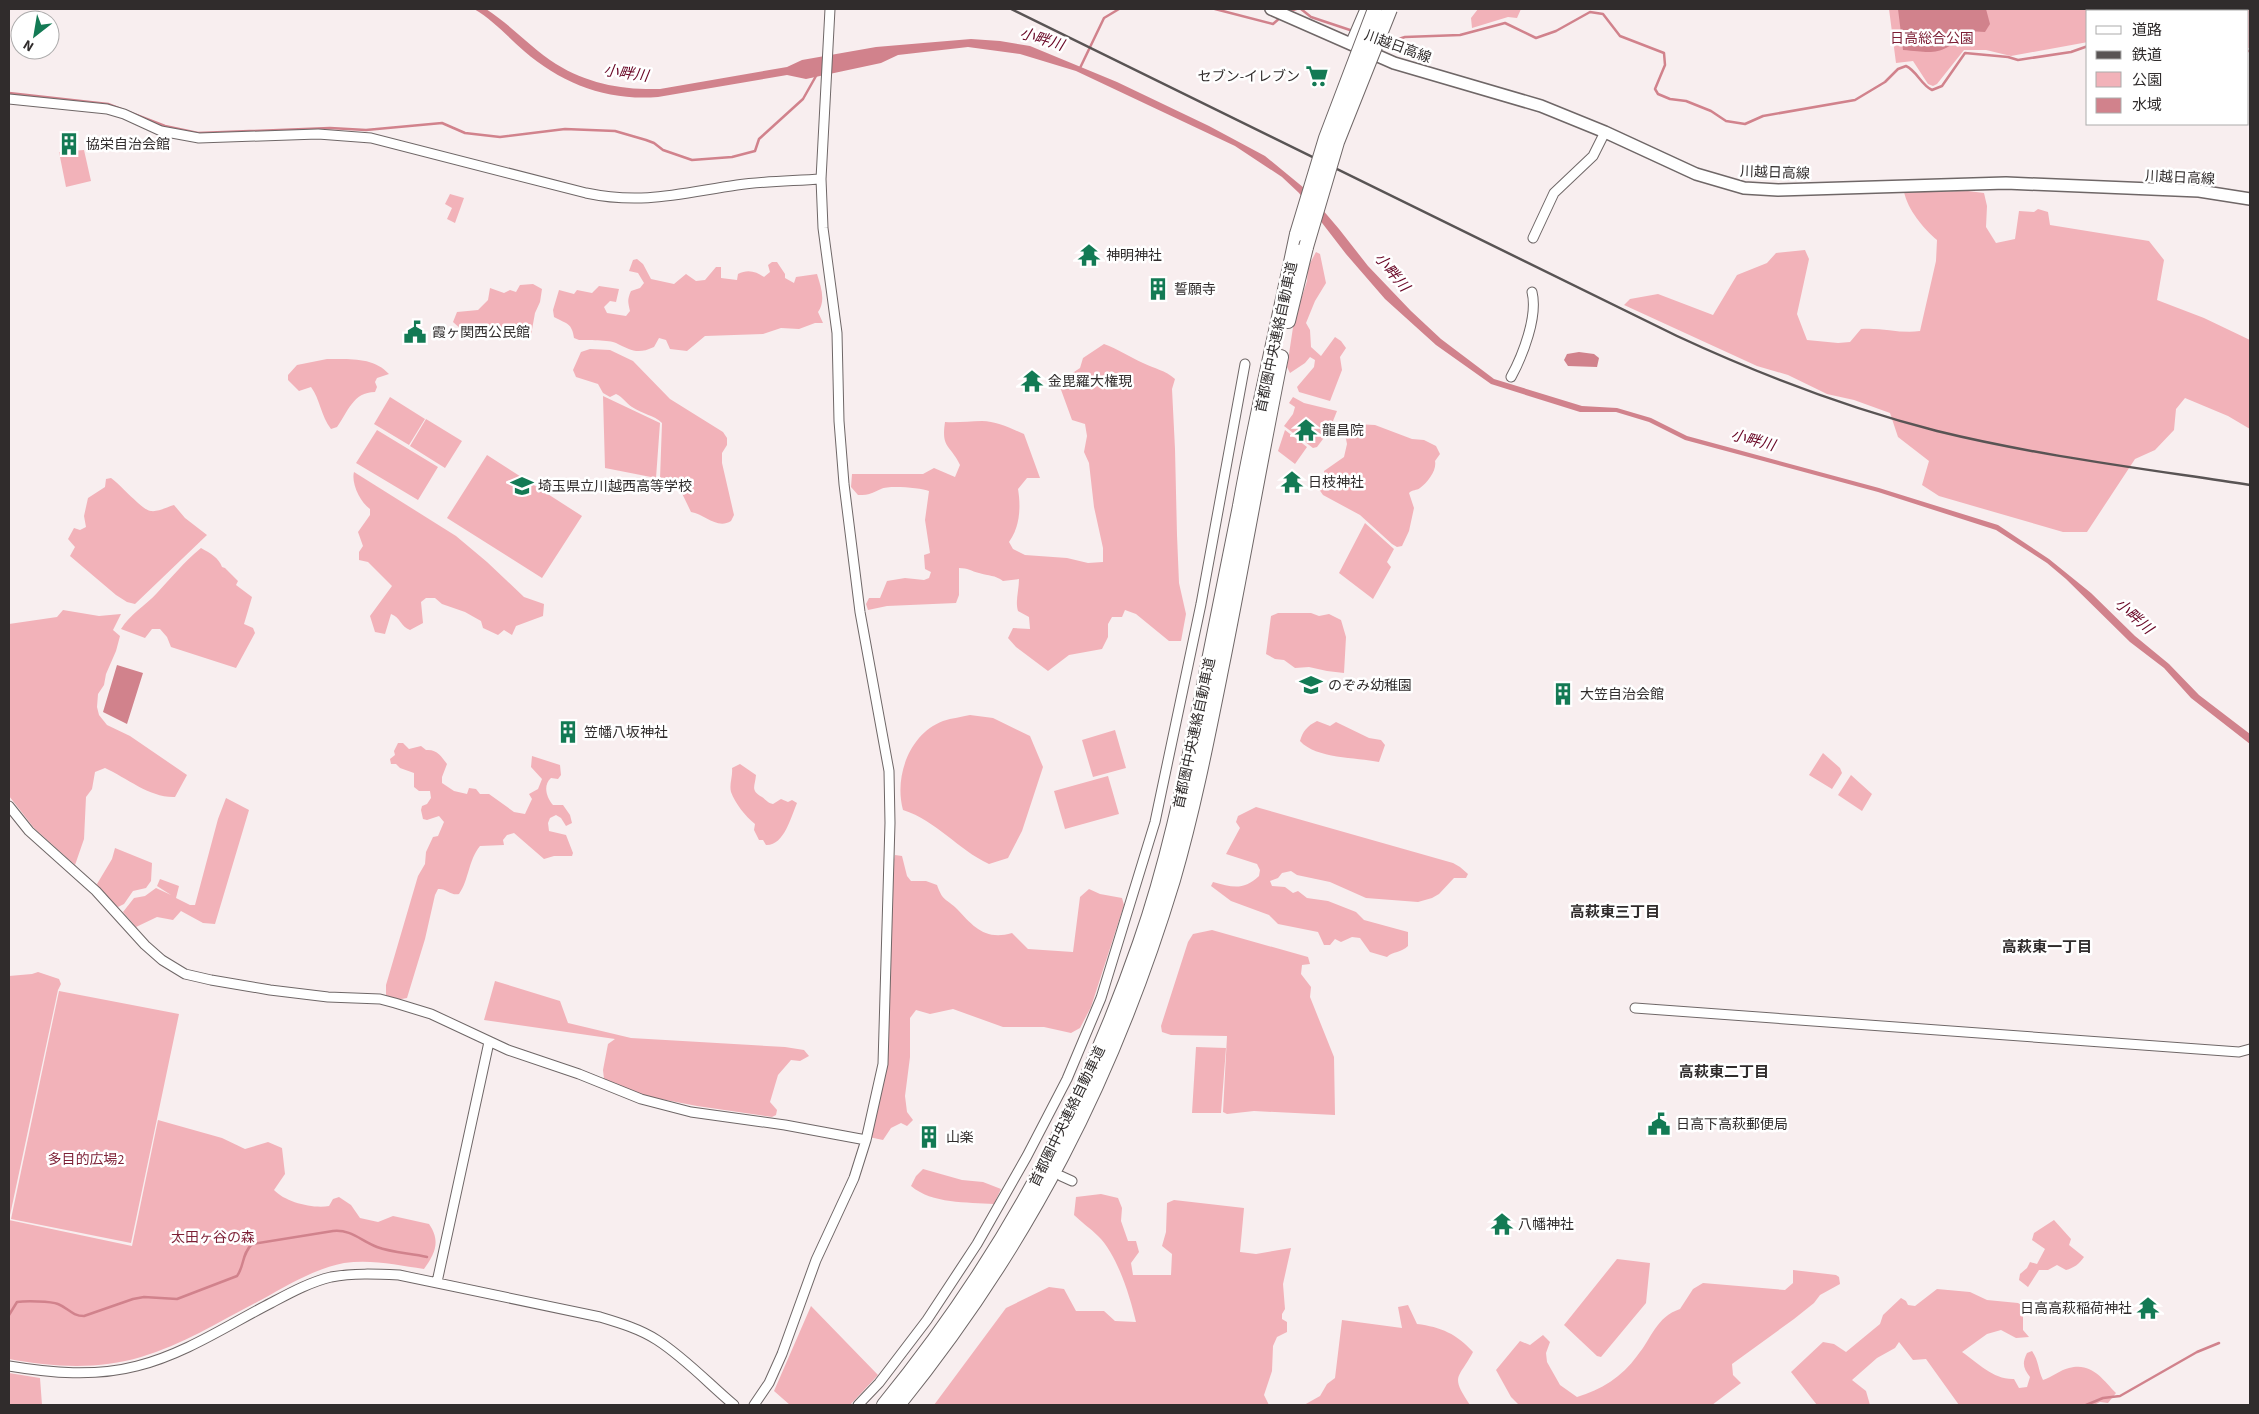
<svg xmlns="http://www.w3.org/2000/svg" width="2259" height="1414" viewBox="0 0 2259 1414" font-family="'Source Sans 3','Noto Sans JP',sans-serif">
  <rect width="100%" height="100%" fill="#f8eeef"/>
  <path fill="#f2b2b9" d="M1478,9H1521L1517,18L1508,17L1472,28L1471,18Z
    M1889,9H2250V48H2248V11H2088V42L2011,56L1986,50H1964L1937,84L1933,86L1928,84L1913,61L1896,63Z
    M84,150L91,181L66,187L59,152Z
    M1968,191L1984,193L1987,206L1986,227L1996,243L2015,239L2019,211L2034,212L2038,209L2048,212L2050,225L2149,241L2164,260L2157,300L2204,318L2250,340V429L2228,416L2185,398L2176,409L2174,430L2155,450L2135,459L2087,532H2063L1939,496L1922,485L1929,461L1898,437L1890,413L1854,400L1827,394L1788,375L1757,366L1624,305L1630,299L1658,294L1713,315L1737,275L1767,263L1776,253L1805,250L1809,259L1797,314L1807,340L1838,343L1850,342L1861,329C1881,327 1901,334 1920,331L1936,261L1937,240C1923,228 1908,210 1904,192Z
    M450,194L464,198L455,223L447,219L452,208L445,204Z
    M1316,252L1320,254L1326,283L1315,301L1306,323L1310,330L1311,347L1321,356L1335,337L1341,341L1346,348L1340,357L1342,370L1330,401L1299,392L1297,387L1314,367L1315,360L1310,357L1305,363L1290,373L1287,367L1294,321L1307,281L1308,267Z
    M637,259L643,264L651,279L674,284L686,274L696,281L705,280L716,267H721V278L737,280L738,274C747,269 756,271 764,277L770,272L768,265L772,262H777L785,274V278L794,283L796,277L817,274C821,287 826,301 818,312L823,323H815L799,329L781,328L763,334L705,336L687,351L670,349L666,340L659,338L654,347C637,355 631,350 616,343C610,340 586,340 579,340L574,338C572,323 567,324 554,317L553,310L559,290L574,294L577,290L592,293L599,286L619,289L616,302L610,301L604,307L607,313L626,316L630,311C628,302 627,300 631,291L640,288L644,283L638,273L629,271L633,260Z
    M533,284L542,289L540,302L535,313L531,335C507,342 486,320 462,330L453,322L457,312L478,310L488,300L490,288L504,293L510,290L516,292L520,285Z
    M1104,344C1118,349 1130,357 1143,363C1155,369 1165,370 1175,379L1172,389L1175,449L1177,535L1179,583L1186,614L1181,641H1169L1136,614L1125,610L1122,617H1112L1108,624V637L1102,649L1069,655L1048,671L1016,647L1008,638L1013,628L1030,629L1029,617L1018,611C1015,602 1019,590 1019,579L1003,581C995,575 989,576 979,573C971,571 968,568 959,568V595L956,603L887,606L868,610L866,604L869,598H880L887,581L905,578L924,580L929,578L931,572L925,569L924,555L930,553L925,520L929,491C921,488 889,485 881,489C871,493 871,495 858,495L851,487L852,474H923L934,468L955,477L960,465C950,444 941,449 945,422C958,423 969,421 982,421C996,421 1010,428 1024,434L1040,478H1027L1018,489C1021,507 1020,527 1009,542L1013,549L1025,555L1067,558L1088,563L1103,562V548L1094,507L1089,463L1084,452L1087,436L1085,424L1072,420L1060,387L1071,374L1080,368L1083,358Z
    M590,349L610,350L633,361L670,399L723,432L727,438V445L722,453V463L734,515L731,521C717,530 705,514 691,512L677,483L660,479L662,423C654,415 642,414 632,407C626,403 623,397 616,394L610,397L603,393L598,384L576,377L573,370L581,352Z
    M327,359C349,359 374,357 389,374L377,378L375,382L377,387L375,392C353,392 348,412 337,427L331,429C321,416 320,399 311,387L299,391L288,380V375L297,365Z
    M603,396L660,423L656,478L605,468Z
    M390,397L425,419L409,445L374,424Z
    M1293,397L1304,403L1337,411L1329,431L1317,447L1313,448L1284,426L1293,414L1295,407L1289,403Z
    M426,419L462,441L445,468L410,446Z
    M1355,424L1375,425L1412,439L1424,440L1436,446L1440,454L1435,461C1437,470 1428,482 1420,488C1416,491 1413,489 1409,493L1414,508L1409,531L1402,546L1397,547L1392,544L1360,515L1323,495L1316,485L1318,478L1324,477V471L1344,457L1347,444L1344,429Z
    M377,430L438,467L418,500L356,463Z
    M1285,430L1307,447L1295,464L1278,451Z
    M487,455L582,516L542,578L447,518Z
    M354,472L456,536L487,562L524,597L544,604L543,616L516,626L512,635L504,630L498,635L483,628L481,621L465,612L442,604L435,598H426L421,602L423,623L410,630C401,627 400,617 391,614L385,634L375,632L370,616L392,586L368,562L359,560V552L363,546L358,532L370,515V509C360,502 351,483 354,472Z
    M111,478C120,484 143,511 151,511C158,512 167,507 174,505L185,518L207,535L135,604L127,602L116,595L70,556L75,547L68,539L74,528L80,530L86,527L84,516L88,498L105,487L106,479Z
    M1365,523L1394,549L1387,562L1391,567L1373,599L1339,573Z
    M201,548C210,553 219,558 222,567L225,568L238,581L236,585L252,597L244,624L253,628L255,633L236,668L171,647L167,637L160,629H152L145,638L121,629C130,614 145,606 157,593C172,577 183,563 201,548Z
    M63,610L99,616L121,614L113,630L120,636L116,651L106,674L104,685L98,694L97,707L99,715L107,725L130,736L187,775L175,797C150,798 127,778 105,768L95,772L92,789L86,797L84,839L75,865L34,828L9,796V624L57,617Z
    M1300,613H1311L1319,616L1329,614L1341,620L1346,637L1344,673L1327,671L1309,667L1295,668L1284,660L1275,659L1266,654L1271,616L1278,613Z
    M970,715L993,718L1030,736L1043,767L1022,831L1008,858L989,864C957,849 937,821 903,810C894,777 909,734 943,721C952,718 962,717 970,715Z
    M1317,721L1330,726L1336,722L1369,738L1381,740L1385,745L1379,762C1356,757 1316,759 1300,741C1303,731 1307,726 1317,721Z
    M1115,730L1126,768L1093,777L1082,740Z
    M398,743H403L409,749L421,746L426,750C437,749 441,756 447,764L442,777V783L454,791L467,794L469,788L476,789L480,794H489L514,812L525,814L532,799L529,794L538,789L542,779L531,767L532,756L560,765L561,775L558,779L551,778C543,785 546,797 553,805H563L570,815L572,823L566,826L561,818L556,815L550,818L548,823L549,831L566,835L573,853L572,856H554L544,859L514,833L507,835L503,840L504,845L480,846C468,861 469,880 459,894C451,896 446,888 438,889L435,895L425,939L407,998C400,1000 391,999 386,995V985L418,876L425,864L426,852L433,837L438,836L444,822L439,816L427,820L423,819L421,810L422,806L427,804L431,798L430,791H419L414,787V773L400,768L396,764H391L390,759L395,755L394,751Z
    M1823,753L1840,768L1842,773L1832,789L1809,775Z
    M740,764L756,775C755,787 750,790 762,797C766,800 768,803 773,804L781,799L788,802L792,800L797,803C791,817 784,846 766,845L763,840H759L754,830L755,824C745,816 735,803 731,792C729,784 733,776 732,768Z
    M1851,775L1872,794L1862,811L1838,795Z
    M1108,776L1119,814L1065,829L1054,791Z
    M226,798L249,810L215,924L203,923L181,911L173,920L157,917L136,927L123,912L134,898L145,896L156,888L171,895L157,886L160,879L179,886L176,898L190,905H195L218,819Z
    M1256,807L1453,863L1460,867L1468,874L1466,878H1454L1439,894L1432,898L1418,902L1366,898L1330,882L1297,875L1291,871L1282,873L1278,878L1270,881L1272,886L1285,887L1293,893L1298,891L1307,898L1328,901L1356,912L1364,920L1408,932V946C1401,953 1393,951 1387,957L1370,952L1360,938L1352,937L1341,942L1335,939L1330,945H1324L1318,932L1278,924L1269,915L1231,901L1211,886L1213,882C1232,887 1243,891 1259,876L1260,870L1257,864L1226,854L1240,828L1236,822L1238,816Z
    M115,848L152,863L151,881L146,888L133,891L124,904L118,907L99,890L97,884L112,859Z
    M895,855L902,856L907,876L911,881H926L937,885C943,902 946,898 957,909C973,926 985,941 1012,933L1028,949L1073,952L1080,897L1089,889L1100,894L1122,898L1124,905L1091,1007L1080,1028L1071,1033L1044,1027H1003L953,1009L930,1014L916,1010L910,1018V1057L905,1096L907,1112L913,1120L907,1126L901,1123L891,1128L883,1140L869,1137L887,1063L886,1041L892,869Z
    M1212,930L1308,957L1310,964L1302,965L1301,974L1311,987L1310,997L1334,1057L1335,1115L1254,1111L1227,1114L1223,1112L1227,1036L1171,1035L1162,1032L1161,1026L1188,942L1193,934Z
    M38,972L59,979L61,984L58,990L9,1220V976L32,974Z
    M495,981L560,1001L568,1023L631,1038L785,1047L804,1050L809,1056L800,1061L791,1060L778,1075L770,1102L777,1110L776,1115L772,1117L697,1106L645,1096L604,1079L603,1070L608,1044L615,1039L484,1020Z
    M59,991L179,1014L131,1243L11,1219Z
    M1196,1047L1226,1048L1221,1113H1192Z
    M158,1120L222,1138L245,1149L268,1142L282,1148L285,1174L274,1190C285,1202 313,1209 329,1206L333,1199L339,1197L351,1205L360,1218L378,1222L393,1216L429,1224C441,1241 435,1254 424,1269C398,1265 371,1259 344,1263C314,1269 288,1285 261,1300C222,1320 183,1345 141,1357C98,1370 52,1367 9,1359V1220L132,1246Z
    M923,1169L962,1180L983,1182L1001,1189L994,1204C967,1202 932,1204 911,1186L916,1176Z
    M1101,1194L1118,1198L1122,1208L1121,1221L1128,1241H1136L1139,1252L1131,1263L1133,1275H1171L1172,1254L1162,1246L1166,1232L1167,1203L1174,1200L1244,1208L1240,1252L1256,1254L1291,1248L1283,1284L1285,1309L1282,1314V1319L1287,1322V1332L1277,1337L1273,1346L1272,1371L1264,1395L1269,1405H934L1006,1308L1049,1287L1064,1289L1076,1311H1104L1115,1321L1136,1322C1130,1296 1117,1254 1098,1236C1090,1228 1081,1222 1074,1215L1076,1197Z
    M2054,1220L2071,1239L2069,1245L2084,1257C2079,1264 2074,1268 2066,1270L2057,1265L2048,1270H2039L2028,1287L2019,1280L2020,1274L2027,1268L2030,1262L2037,1264L2045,1249L2032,1240L2034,1233Z
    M1617,1259L1650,1263L1646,1303L1601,1357L1597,1356L1564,1325Z
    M1793,1270L1836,1275L1839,1277L1840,1284L1820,1295L1814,1303L1794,1319L1732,1364L1733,1375L1741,1383L1712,1405H1519L1511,1397L1496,1370L1520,1341L1530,1345L1543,1335L1550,1342L1546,1353L1547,1362L1560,1385L1577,1397C1601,1390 1622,1377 1637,1356C1652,1338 1656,1317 1680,1309L1693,1289L1703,1283L1785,1290L1793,1283Z
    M1937,1289L1970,1292L1987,1300L2018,1303L2027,1308L2023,1312V1330L2029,1337L2016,1338L2001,1330L1987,1334L1962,1352C1978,1363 1994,1380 2014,1379L2019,1388L2027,1387L2030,1377C2023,1368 2022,1363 2027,1353L2032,1351C2039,1361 2038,1370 2043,1380C2052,1377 2060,1370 2069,1368C2092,1362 2102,1379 2116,1393L2108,1403L2100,1402L2094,1405H1959L1926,1359L1913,1360L1899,1342L1895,1348L1877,1358L1852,1380L1866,1391L1870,1405H1817L1791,1372L1823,1342L1834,1344L1846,1352L1880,1324L1883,1315L1901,1298L1906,1301L1908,1305L1915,1306Z
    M1408,1305L1417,1324C1441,1327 1457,1334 1473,1352C1458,1380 1450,1375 1470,1405H1304L1320,1396L1327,1384L1335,1378L1342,1320L1402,1328L1398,1307Z
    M811,1306L878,1375L850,1405H790L774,1391Z
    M9,1373L40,1378L42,1405H9Z"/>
  <path fill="#d1828c" d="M474,9H486C511,25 531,48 556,64C588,84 623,90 660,89L787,67L802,60L876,47L971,39L1000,41L1030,46L1117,82L1209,126L1265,156L1304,188L1339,229L1368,266L1411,311L1441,339L1494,379L1582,406L1617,408L1651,418L1687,436L1879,488L1998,525L2049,559L2091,593L2135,636L2169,664L2199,695L2250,734V744L2191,698L2164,668L2130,642L2066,579L2047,563L1996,530L1878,492L1685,440L1649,422L1616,412H1580L1491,384L1436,345L1385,299L1346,254L1299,193L1282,177L1235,146L1076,71L1020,54L968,47L898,55L881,63L806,79L787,75L658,97C607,101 562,84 524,51C507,36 493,20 474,9Z
    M1898,9H1986L1990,24L1985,32L1967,31C1942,56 1936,53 1903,50Z
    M1579,352L1594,354L1599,358L1597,367L1568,366L1564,360L1567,354Z
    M117,665L143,673L127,724L103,712Z"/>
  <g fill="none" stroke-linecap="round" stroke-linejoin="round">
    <path stroke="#d1828c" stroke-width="2.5" d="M1215,9L1273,24L1281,17
      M1301,9L1311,17L1353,31
      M1287,12L1296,9
      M1383,39L1392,41L1405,37L1460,35L1505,23L1536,38L1556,31L1590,12L1603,14L1620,36L1664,53L1665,65L1655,89L1658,94L1670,99L1686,101L1711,111L1726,121L1745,124L1763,116L1855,100L1885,82L1898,69L1906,66C1917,71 1921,85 1932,90L1942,86L1965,53L2008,57L2018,60L2071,52L2088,46
      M2248,51H2250
      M1080,68L1104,18L1119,9
      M9,93L108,104L165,126L198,133L330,128L366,130L442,123L465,133L500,137L565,129L615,131L646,140L654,143L663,150L692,160L732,157L755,151L759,139L803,99L816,76
      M9,1315L17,1302C25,1301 51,1301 58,1304C68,1308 72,1316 84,1316L133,1299L144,1297L177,1299L237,1276C245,1265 241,1255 252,1244L333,1231C351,1229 361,1241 377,1247C393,1253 411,1253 427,1257
      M2086,1405L2103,1398L2120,1396L2197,1352L2219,1343"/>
    <defs>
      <path id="minor" d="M1350,44L1365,9
        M9,99L107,109L124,114L161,131L199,138L318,134L371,138L586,193C643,205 682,193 737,185C765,181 793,181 821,179
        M1533,238L1554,193L1593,156L1605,132
        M1511,377C1523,355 1538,316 1532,292
        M9,806L29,831L96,891L145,945L162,960L185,974L211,980L270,990L328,997L380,999L395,1003L431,1014L508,1050L579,1074L641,1099L691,1112L785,1125L866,1140
        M1635,1008L2239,1052L2250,1049
        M1061,1176L1072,1181
        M437,1282L489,1042
        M9,1366C51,1373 95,1377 137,1366C185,1354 228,1325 271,1303C290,1293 310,1282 331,1277C353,1273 376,1274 399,1275L600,1317C620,1323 640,1329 657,1340C685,1358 709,1384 734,1405
        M754,1405L769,1383L782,1354L816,1260L854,1178L866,1140L883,1064L890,823L889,771L860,612L844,484L839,421L837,333L823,228L821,179L830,9
        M858,1405L879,1383L927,1320L977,1244L1027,1156L1067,1079L1101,998L1155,822L1201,604L1245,364"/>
      <path id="major" d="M1271,9L1394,63L1541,106L1605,132L1696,174L1744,188L1778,190L2006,183L2199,191L2250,199"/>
      <path id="highway" d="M1288,321L1306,247
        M884,1405C999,1264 1080,1115 1140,943C1167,866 1184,785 1200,705C1214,638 1227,572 1240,506C1256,415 1278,325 1297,234
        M898,1405C1028,1244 1113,1078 1173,880C1193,811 1207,740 1221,670C1242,566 1260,461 1281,357"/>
    </defs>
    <use href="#minor" stroke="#6f6767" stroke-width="11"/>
    <use href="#major" stroke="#6f6767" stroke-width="14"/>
    <use href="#highway" stroke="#6f6767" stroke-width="16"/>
    <use href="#minor" stroke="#fff" stroke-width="9"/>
    <use href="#major" stroke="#fff" stroke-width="11"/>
    <use href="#highway" stroke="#fff" stroke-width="14"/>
    <path stroke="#595454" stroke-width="2.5" d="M1011,9L1677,336C1761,375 1847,408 1937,431C2039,456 2146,469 2250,485"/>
    <defs>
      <path id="highway-bridge" d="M1297,234L1326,138L1375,9
        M1306,247L1337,142L1390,9"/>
    </defs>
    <use href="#highway-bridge" stroke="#6f6767" stroke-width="16" stroke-linecap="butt"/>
    <use href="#highway-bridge" stroke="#fff" stroke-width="14"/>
  </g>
  <defs>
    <symbol id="supermarket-bare" viewBox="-9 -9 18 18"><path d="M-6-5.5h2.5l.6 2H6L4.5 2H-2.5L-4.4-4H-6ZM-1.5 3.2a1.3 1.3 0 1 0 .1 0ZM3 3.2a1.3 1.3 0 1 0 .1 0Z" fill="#137a54" stroke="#fff" stroke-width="2.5" paint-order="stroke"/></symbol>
    <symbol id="building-bare" viewBox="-9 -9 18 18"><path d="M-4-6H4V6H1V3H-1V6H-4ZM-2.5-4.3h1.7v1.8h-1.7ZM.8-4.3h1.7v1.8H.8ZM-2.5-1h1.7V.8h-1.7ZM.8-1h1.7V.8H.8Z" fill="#137a54" stroke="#fff" stroke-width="2.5" paint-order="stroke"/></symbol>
    <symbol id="temple-bare" viewBox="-9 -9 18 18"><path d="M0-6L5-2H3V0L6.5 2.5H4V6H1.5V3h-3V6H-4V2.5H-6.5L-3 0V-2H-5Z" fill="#137a54" stroke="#fff" stroke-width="2.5" paint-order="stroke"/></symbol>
    <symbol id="civic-bare" viewBox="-9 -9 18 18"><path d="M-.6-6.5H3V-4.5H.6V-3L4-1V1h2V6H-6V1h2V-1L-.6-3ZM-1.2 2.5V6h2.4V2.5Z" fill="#137a54" stroke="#fff" stroke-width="2.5" paint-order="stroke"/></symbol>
    <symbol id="school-bare" viewBox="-9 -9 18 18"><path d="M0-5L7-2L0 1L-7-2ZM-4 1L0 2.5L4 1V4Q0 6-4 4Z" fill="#137a54" stroke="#fff" stroke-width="2.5" paint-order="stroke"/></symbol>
  </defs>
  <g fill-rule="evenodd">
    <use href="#supermarket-bare" x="1301" y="60" width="32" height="32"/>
    <use href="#building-bare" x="53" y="128" width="32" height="32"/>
    <use href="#temple-bare" x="1073" y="239" width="32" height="32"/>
    <use href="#building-bare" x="1142" y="273" width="32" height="32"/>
    <use href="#civic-bare" x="399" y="316" width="32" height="32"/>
    <use href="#temple-bare" x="1016" y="365" width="32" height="32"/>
    <use href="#temple-bare" x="1290" y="414" width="32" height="32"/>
    <use href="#temple-bare" x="1276" y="466" width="32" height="32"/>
    <use href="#school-bare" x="506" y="470" width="32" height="32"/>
    <use href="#school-bare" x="1295" y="669" width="32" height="32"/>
    <use href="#building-bare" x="1547" y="678" width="32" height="32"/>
    <use href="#building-bare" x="552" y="716" width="32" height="32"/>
    <use href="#civic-bare" x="1643" y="1108" width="32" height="32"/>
    <use href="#building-bare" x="913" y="1121" width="32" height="32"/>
    <use href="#temple-bare" x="1486" y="1208" width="32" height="32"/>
    <use href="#temple-bare" x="2132" y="1292" width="32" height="32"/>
  </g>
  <g text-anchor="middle" stroke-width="5" stroke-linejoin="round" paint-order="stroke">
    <g font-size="14" fill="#7d1f35" stroke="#fff">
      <text x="1932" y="43">日高総合公園</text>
      <text x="86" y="1164">多目的広場2</text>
      <text x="213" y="1242">太田ヶ谷の森</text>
    </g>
    <g font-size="14" fill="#302c2c" stroke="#fff">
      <text transform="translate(1398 46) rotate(20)" y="5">川越日高線</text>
      <text transform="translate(1775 172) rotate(2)" y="5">川越日高線</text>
      <text transform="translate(2180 177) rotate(3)" y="5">川越日高線</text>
      <text transform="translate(1276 337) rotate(-78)" y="5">首都圏中央連絡自動車道</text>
      <text transform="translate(1194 733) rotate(-78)" y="5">首都圏中央連絡自動車道</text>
      <text transform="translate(1067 1116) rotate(-64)" y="5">首都圏中央連絡自動車道</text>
    </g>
    <g font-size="14" fill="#302c2c" stroke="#fff" text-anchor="start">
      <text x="1300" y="81" text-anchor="end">セブン-イレブン</text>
      <text x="86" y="149">協栄自治会館</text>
      <text x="1106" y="260">神明神社</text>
      <text x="1174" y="294">誓願寺</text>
      <text x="432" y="337">霞ヶ関西公民館</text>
      <text x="1048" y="386">金毘羅大権現</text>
      <text x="1322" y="435">龍昌院</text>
      <text x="1308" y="487">日枝神社</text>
      <text x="538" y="491">埼玉県立川越西高等学校</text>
      <text x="1328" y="690">のぞみ幼稚園</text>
      <text x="1580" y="699">大笠自治会館</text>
      <text x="584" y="737">笠幡八坂神社</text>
      <text x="1676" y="1129">日高下高萩郵便局</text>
      <text x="946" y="1142">山楽</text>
      <text x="1518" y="1229">八幡神社</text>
      <text x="2132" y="1313" text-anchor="end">日高高萩稲荷神社</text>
    </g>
    <g font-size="15" font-style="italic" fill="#680524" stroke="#fff">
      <text transform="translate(1042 39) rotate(17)" y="5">小畔川</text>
      <text transform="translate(626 73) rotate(8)" y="5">小畔川</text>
      <text transform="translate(1392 272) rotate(50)" y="5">小畔川</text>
      <text transform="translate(1753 440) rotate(15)" y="5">小畔川</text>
      <text transform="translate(2134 616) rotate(42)" y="5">小畔川</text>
    </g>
    <g font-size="15" font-weight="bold" fill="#302c2c" stroke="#fff">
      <text x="1615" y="917">高萩東三丁目</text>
      <text x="2047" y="952">高萩東一丁目</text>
      <text x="1724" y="1077">高萩東二丁目</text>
    </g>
  </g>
  <rect width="2259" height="1414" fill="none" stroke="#302c2c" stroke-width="20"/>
  <rect x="2086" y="10" width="162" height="115" fill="#ffffff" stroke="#acabab"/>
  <rect x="2096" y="26" width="25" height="8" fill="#ffffff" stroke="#acabab"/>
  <text x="2132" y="35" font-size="15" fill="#302c2c">道路</text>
  <rect x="2096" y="51" width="25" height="8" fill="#595454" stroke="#acabab"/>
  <text x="2132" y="60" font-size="15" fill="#302c2c">鉄道</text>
  <rect x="2096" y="72" width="25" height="15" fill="#f2b2b9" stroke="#acabab"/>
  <text x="2132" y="85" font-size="15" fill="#302c2c">公園</text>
  <rect x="2096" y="98" width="25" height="15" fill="#d1828c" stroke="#acabab"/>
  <text x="2132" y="110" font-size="15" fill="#302c2c">水域</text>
  <g transform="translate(35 35) rotate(211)"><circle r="24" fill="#ffffff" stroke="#acabab"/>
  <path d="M0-4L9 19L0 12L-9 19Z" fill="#137a54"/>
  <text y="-8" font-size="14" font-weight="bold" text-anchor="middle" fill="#302c2c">N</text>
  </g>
</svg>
